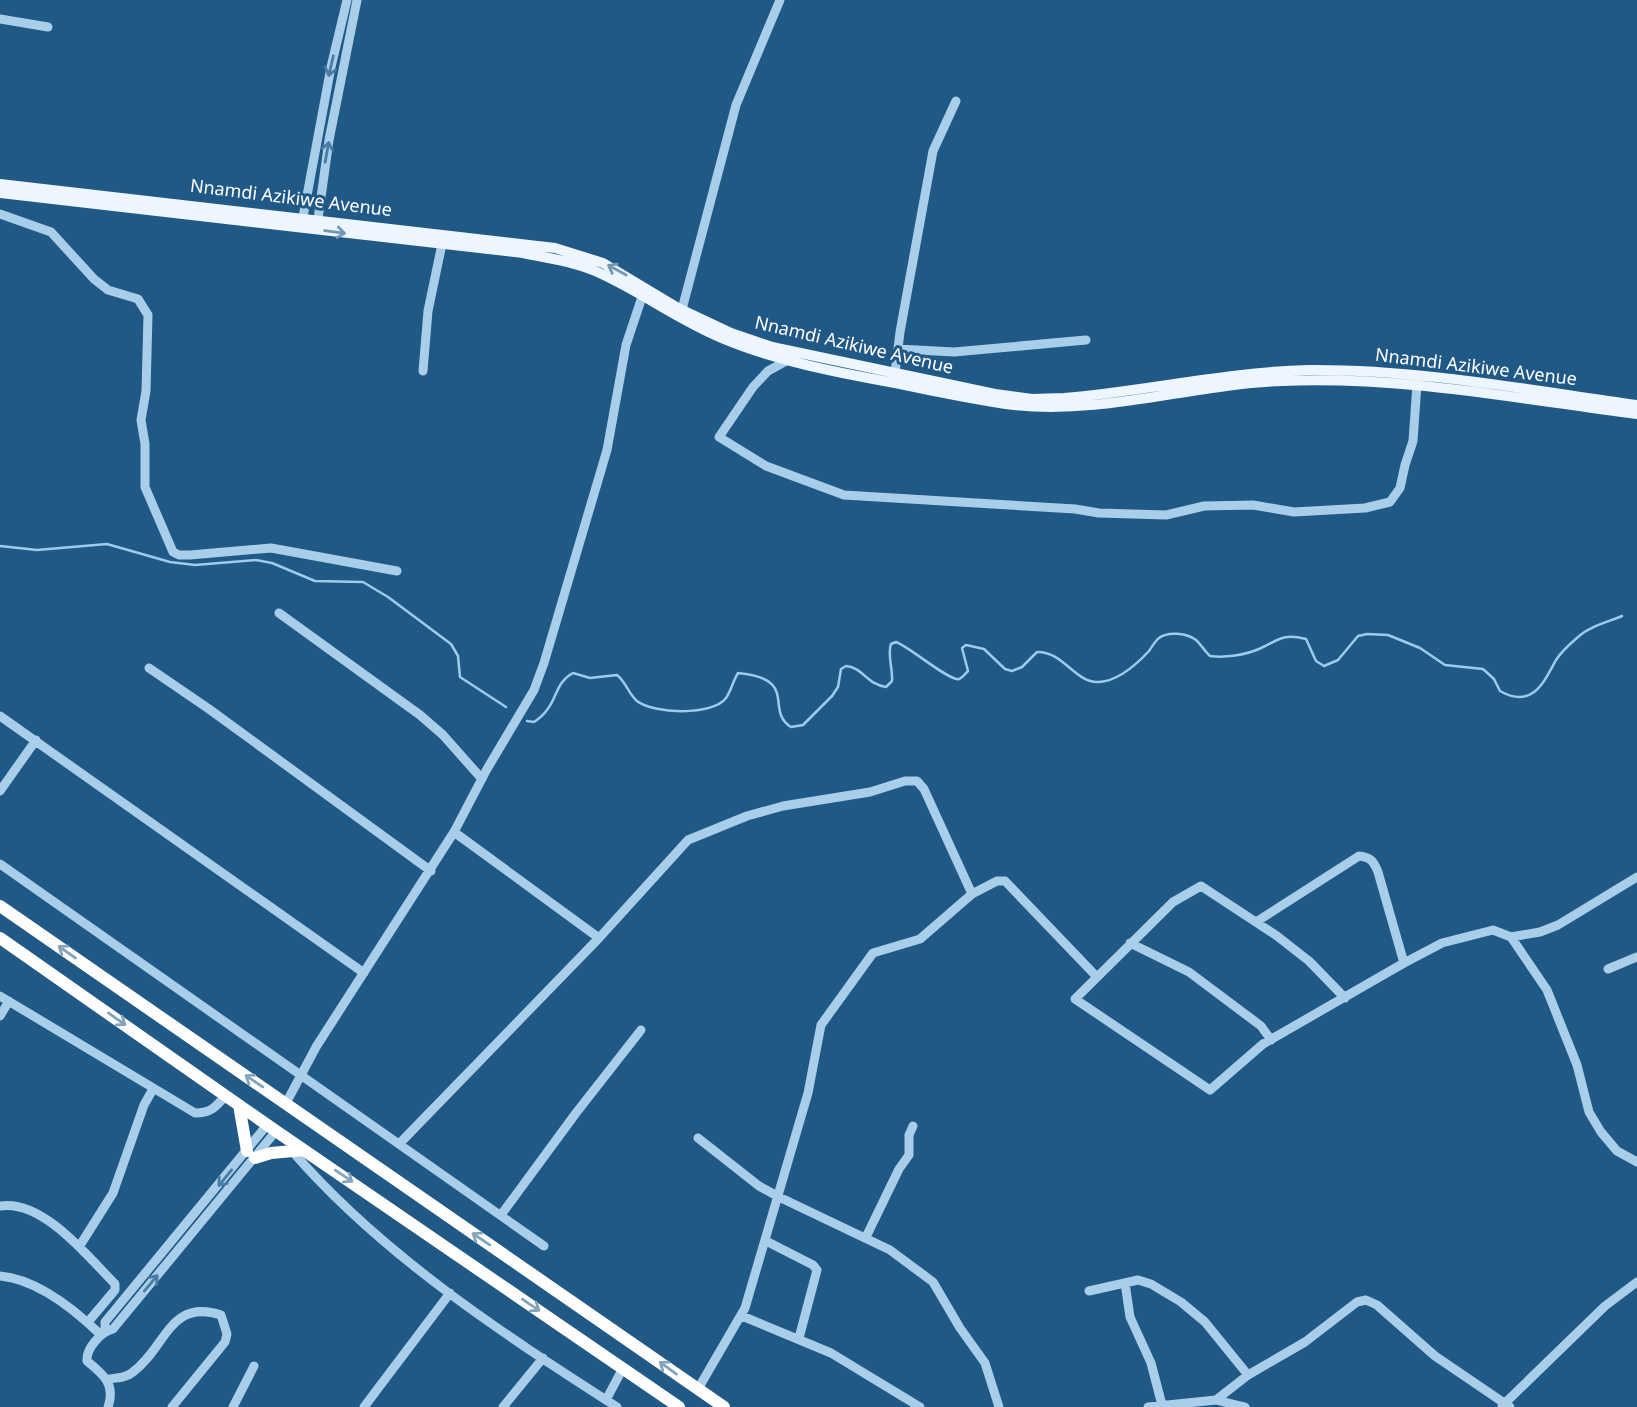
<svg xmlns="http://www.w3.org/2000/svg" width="1637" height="1407" viewBox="0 0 1637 1407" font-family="'Noto Sans',sans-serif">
  <rect width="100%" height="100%" fill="#205986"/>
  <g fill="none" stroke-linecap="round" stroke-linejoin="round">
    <path stroke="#9dcbeb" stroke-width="2.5" d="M0,546L37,550L107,544L170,562L195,565L256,560L272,563L315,581L363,582L388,597L451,644L458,656L460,677L506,707
      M527,721L534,722C559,706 552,684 573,673L590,678L617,675C626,682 628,693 637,701C653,714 713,716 726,698C731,691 733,681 738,673C800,679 764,710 791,727L803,725L832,696L838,687L841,669L846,666C862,667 868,685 886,687L892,681C893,669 887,654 891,644L896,642C910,647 950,682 959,679C962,678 965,674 968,671L962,648L966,645L984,649L1005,669L1012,671L1022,667L1037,652C1063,651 1076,684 1099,682C1118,681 1136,665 1149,651C1152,647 1155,641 1159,638C1168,631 1187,633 1196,640C1201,644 1204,651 1210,656C1225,658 1245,655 1259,649C1279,640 1282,633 1306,639L1316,661L1324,666L1338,660L1358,636L1367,634L1388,635L1420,648L1445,665L1483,669L1494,679L1500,691C1532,709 1543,684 1556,660C1561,652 1571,643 1578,637C1590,626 1608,622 1622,616"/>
    <path stroke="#a9ceea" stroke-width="9" d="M0,19L48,27
      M0,214L51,232L94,279L108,290L138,299L148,315L146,391L141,420L145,444V487L173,552L179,555H190L271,548L397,571
      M303,217L331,67L347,0
      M318,219L329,140L357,0
      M681,313L736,105L780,0
      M898,349L954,352L1086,340
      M788,360L768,371L753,387L719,437L766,466L844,495L1075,509L1099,513L1166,515L1204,506L1253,505L1294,512L1365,508L1390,502L1400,488L1405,465L1413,441L1417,384
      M423,371L428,311L442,244
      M895,373L900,332L933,151L956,101
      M279,613L420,715L443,735L482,779
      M149,668L209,709L431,871
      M0,716L364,973
      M0,791L36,740
      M454,832L599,938
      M0,864L544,1246
      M1256,922L1359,856C1371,857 1374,862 1378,872L1404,963
      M1511,937L1540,932L1558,925L1637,877
      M1130,943L1189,972L1261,1026L1271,1040
      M1608,969L1637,957
      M0,996L195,1113C211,1113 216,1107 226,1095
      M1345,998L1309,961L1277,936L1201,886L1173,902L1075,999L1210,1090L1263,1044L1404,963L1442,943L1493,930L1511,937L1547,990L1577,1065L1589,1112L1601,1132L1617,1151L1637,1162
      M0,1016L9,1001
      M286,1103L316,1047L454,832L487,769L534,690L544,663L607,450L626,345L642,297
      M698,1138L759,1186L779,1197L890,1250L933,1282L960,1328L985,1363L999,1407
      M400,1143L599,938L688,840L747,816L783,806L870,792L905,781H917L924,789L972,894
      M292,1151C382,1255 502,1333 617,1407
      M0,1206C43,1199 88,1257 115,1284V1290L88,1322
      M501,1215L576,1113L641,1030
      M866,1237L899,1169L909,1155V1135L913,1126
      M766,1241L813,1265L817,1270L799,1338
      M79,1247L113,1193L144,1105L153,1089
      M0,1276C37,1279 75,1310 101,1335
      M1125,1283L1130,1317L1151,1363L1162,1405
      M1089,1291L1138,1280L1151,1284L1181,1302L1205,1322L1248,1375
      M742,1316L831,1353L920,1407
      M105,1331V1322L267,1125
      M108,1379C117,1378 126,1378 133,1372C166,1348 169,1298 221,1315L227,1334L225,1342L172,1407
      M698,1389L745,1308L808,1093L821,1025L873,953L920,939L972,894L997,881H1005L1097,977
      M606,1400L623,1368
      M1216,1400L1248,1375L1305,1342L1357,1302L1366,1300L1377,1305L1435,1356L1510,1407
      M1502,1406L1605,1306L1637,1282
      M108,1407C116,1384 103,1374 87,1361C86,1348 101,1332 113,1329L276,1131
      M233,1407L254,1366
      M364,1407L450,1293
      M503,1407L543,1358
      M1148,1407L1216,1400L1245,1407"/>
    <path stroke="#edf6fe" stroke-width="10" d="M0,184L555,248L603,263L678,308L731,333L772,347L995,394L1032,399L1064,398C1146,391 1227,372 1308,370C1419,369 1528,390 1637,405
      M0,193L523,253C547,258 572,261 595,271C639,290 678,320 722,338C779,362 840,373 900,384C938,392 976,400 1014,405C1104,415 1193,384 1282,381C1403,376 1518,399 1637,414"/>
    <path stroke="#fff" stroke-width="12" d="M0,906L724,1407
      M0,938L276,1131L679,1407
      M239,1105L247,1151
      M255,1158L271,1153L304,1150"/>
  </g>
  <defs><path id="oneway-shaft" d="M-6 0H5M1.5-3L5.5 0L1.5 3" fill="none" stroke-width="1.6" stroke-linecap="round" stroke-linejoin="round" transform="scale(1.75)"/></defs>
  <g stroke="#497ca4">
    <use href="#oneway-shaft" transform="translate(331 66) rotate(103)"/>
    <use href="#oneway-shaft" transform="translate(327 152) rotate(-80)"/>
    <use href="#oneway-shaft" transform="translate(225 1178) rotate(129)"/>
    <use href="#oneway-shaft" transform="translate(151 1283) rotate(-50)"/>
  </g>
  <g stroke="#7298b6">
    <use href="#oneway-shaft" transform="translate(335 232) rotate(7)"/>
    <use href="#oneway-shaft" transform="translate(617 270) rotate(-151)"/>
  </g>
  <g stroke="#84a4bc">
    <use href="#oneway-shaft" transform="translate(67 952) rotate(-145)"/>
    <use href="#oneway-shaft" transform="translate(117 1019) rotate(35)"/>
    <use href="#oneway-shaft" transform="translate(254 1081) rotate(-146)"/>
    <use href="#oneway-shaft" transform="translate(344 1176) rotate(34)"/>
    <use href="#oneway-shaft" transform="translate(481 1239) rotate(-146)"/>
    <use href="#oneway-shaft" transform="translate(531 1305) rotate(34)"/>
    <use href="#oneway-shaft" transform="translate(668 1368) rotate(-144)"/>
  </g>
  <g text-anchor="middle" stroke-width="6" stroke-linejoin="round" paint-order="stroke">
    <g font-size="18" fill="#fff" stroke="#205986">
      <text transform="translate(291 198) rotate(7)" y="6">Nnamdi Azikiwe Avenue</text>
      <text transform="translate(854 345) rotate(13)" y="6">Nnamdi Azikiwe Avenue</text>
      <text transform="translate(1476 367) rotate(7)" y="6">Nnamdi Azikiwe Avenue</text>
    </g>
  </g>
</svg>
